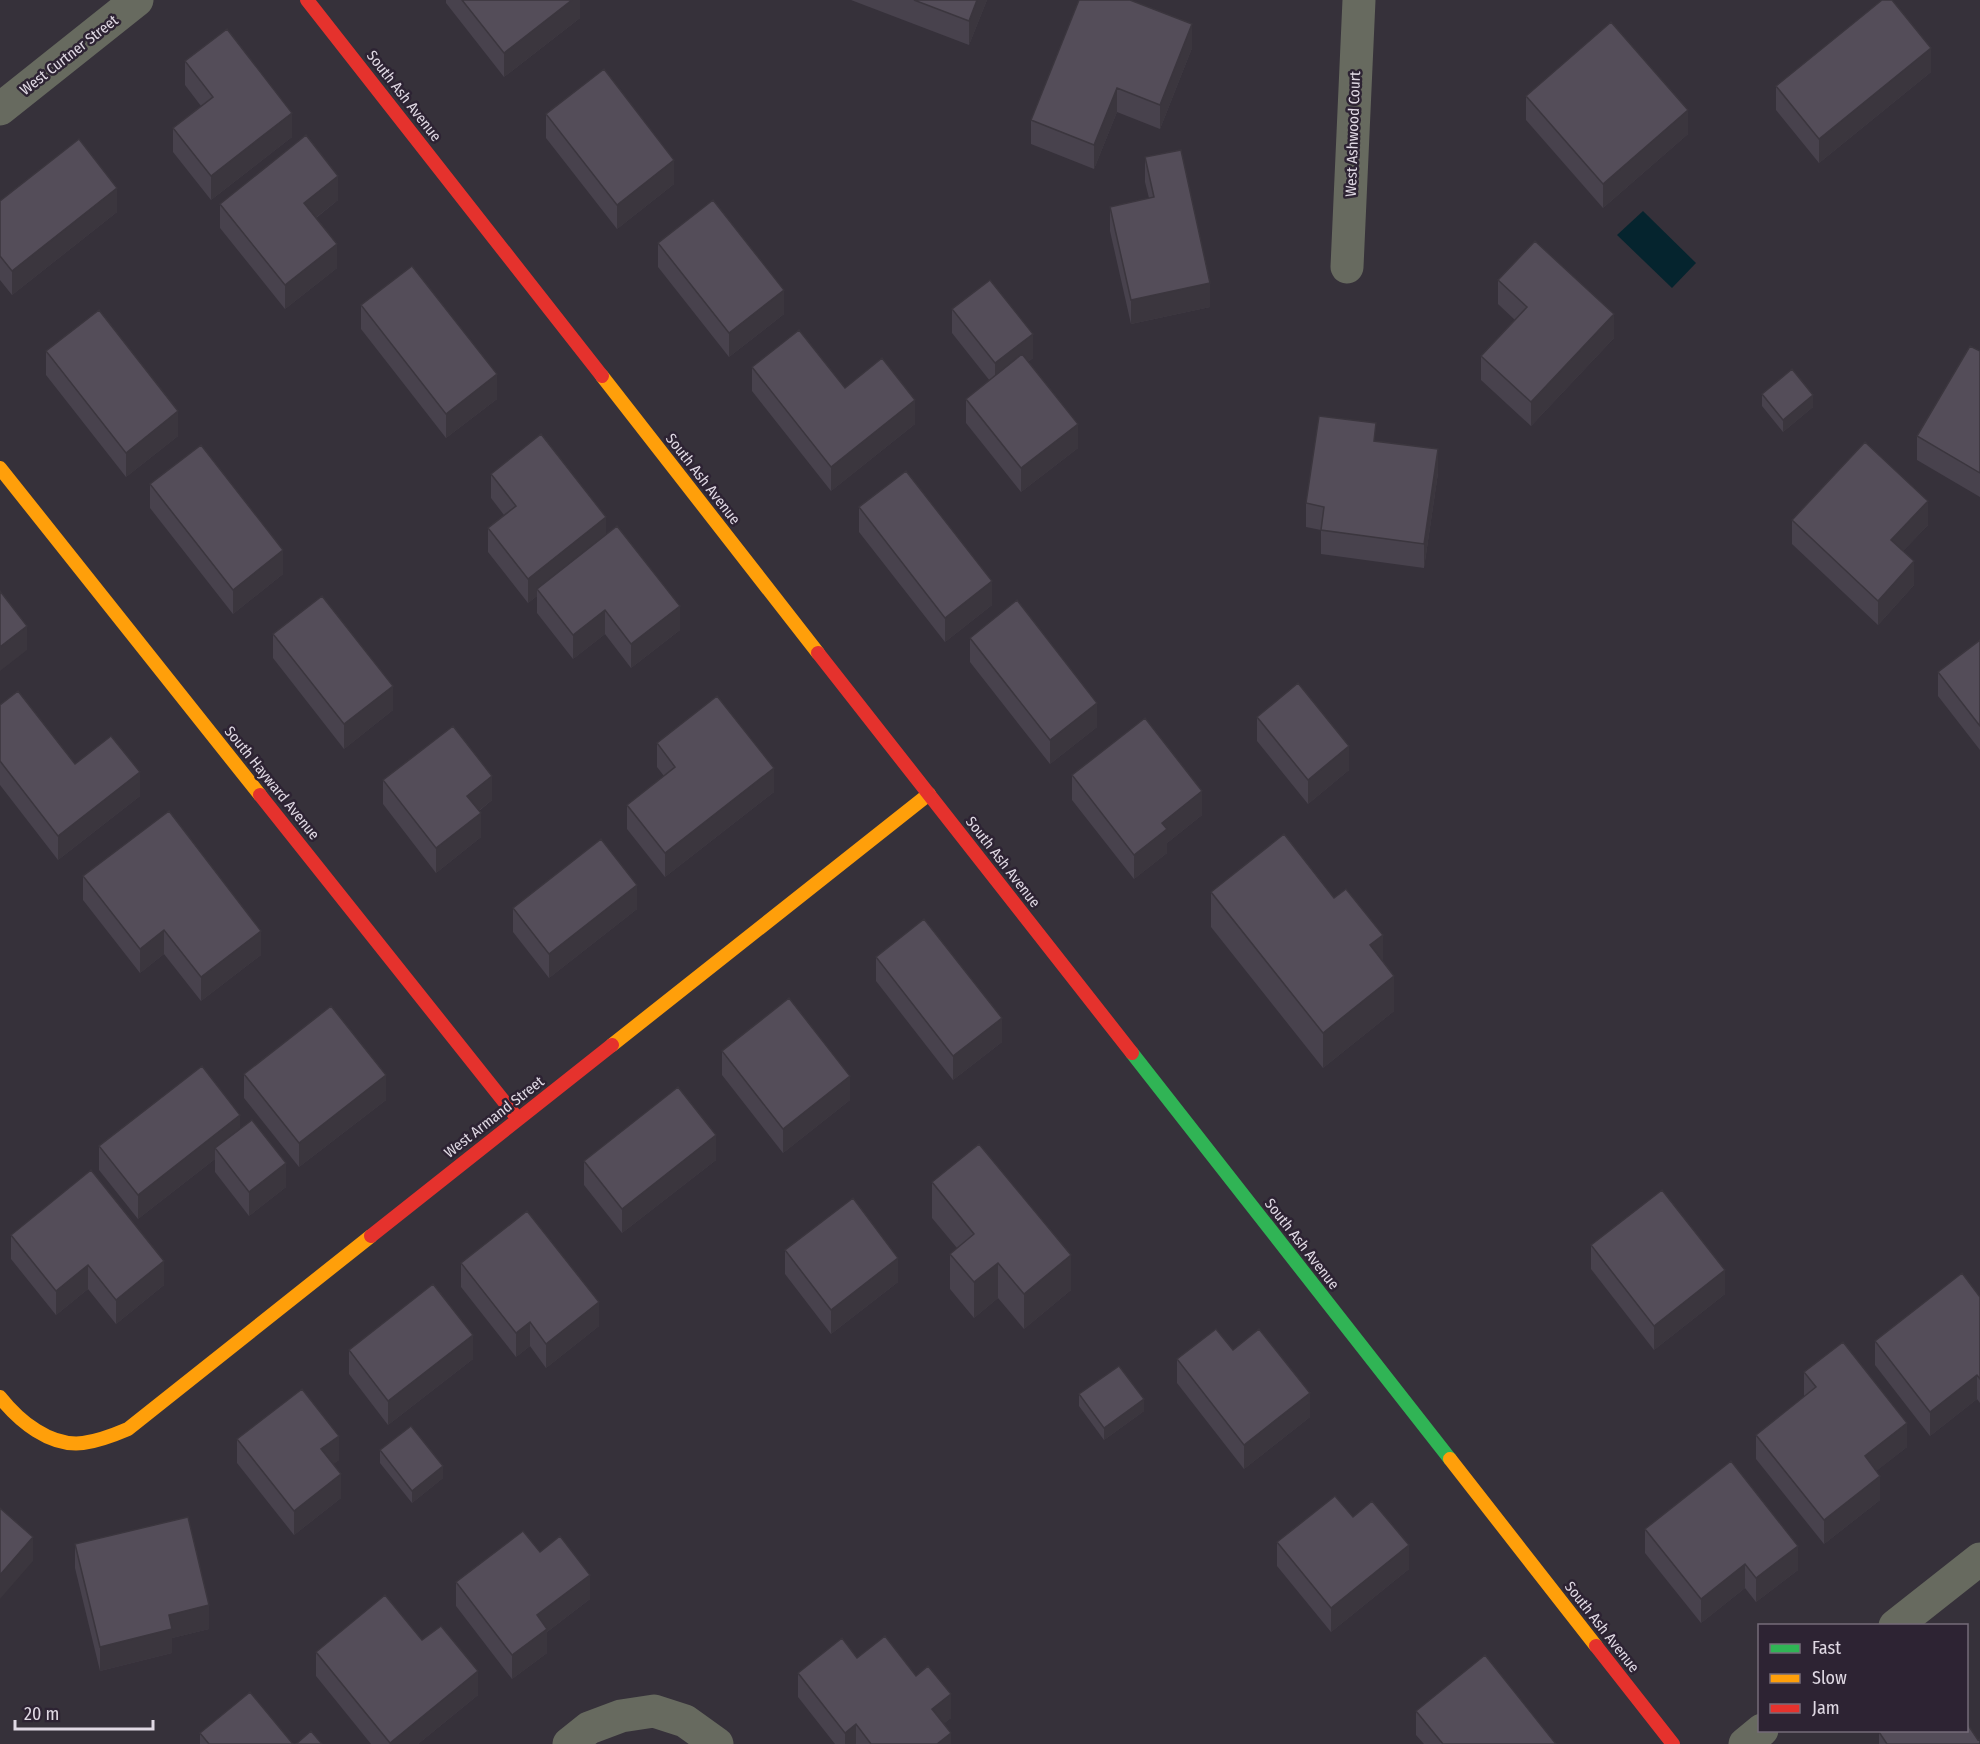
<svg xmlns="http://www.w3.org/2000/svg" width="1980" height="1744" viewBox="0 0 1980 1744" font-family="'Fira Sans Condensed',sans-serif">
  <rect width="100%" height="100%" fill="#36313a"/>
  <path fill="#05242e" d="M1643,211L1696,263L1672,288L1617,235Z"/>
  <g fill="none" stroke-linecap="round" stroke-linejoin="round">
    <path stroke="#676a5f" stroke-width="33" d="M0,109L137,0
      M1347,267L1359,0
      M1895,1626L1980,1559
      M569,1744L589,1728L621,1716L654,1711L685,1721L717,1744
      M1745,1744L1762,1730"/>
    <path stroke="#30b455" stroke-width="14" d="M1132,1053L1450,1459"/>
    <path stroke="#ff9f0a" stroke-width="14" d="M602,376L818,653
      M0,468L260,795
      M612,1045L929,794
      M0,1397C19,1421 50,1447 83,1443C99,1441 114,1435 128,1429L371,1236
      M1450,1459L1596,1646"/>
    <path stroke="#e5322d" stroke-width="14" d="M307,0L602,376
      M818,653L1132,1053
      M260,795L518,1119
      M371,1236L612,1045
      M1596,1646L1673,1744"/>
  </g>
  <path fill="#48424d" d="M446,0H580V18L504,77L446,3Z
    M851,0H987L969,45Z
    M1192,48L1160,129L1117,112L1094,169L1031,144V120Z
    M185,61L292,137L211,200L173,152V128L201,106L185,85Z
    M1931,72L1819,163L1776,110V86Z
    M1526,96L1688,134L1603,208L1526,120Z
    M546,114L674,184L617,229L546,138Z
    M1145,157L1210,307L1131,324L1110,231V207L1149,198L1145,182Z
    M338,200L316,218L337,268L285,309L220,228V204Z
    M0,201L117,212L12,295L0,280Z
    M658,243L784,314L729,357L658,267Z
    M1498,280L1614,338L1531,426L1481,380V356L1515,320L1498,304Z
    M361,305L497,399L446,438L361,329Z
    M952,309L1033,358L1028,362L1078,448L1021,492L966,423V399L990,381L952,333Z
    M46,351L178,436L126,477L46,375Z
    M1980,351V497L1917,460V436Z
    M752,367L845,388L915,424L831,491L752,391Z
    M1762,394L1813,407L1783,432L1762,406Z
    M1376,441L1438,473L1424,568L1321,554V530L1306,527V503Z
    M491,474L606,535L680,630L631,668L605,634L573,659L537,613V596L528,603L488,552V528L504,515L491,498Z
    M150,484L283,574L233,614L150,508Z
    M859,507L992,605L945,642L859,532Z
    M1792,520L1928,525L1903,551L1914,585L1878,625L1792,544Z
    M273,634L393,710L344,749L273,658Z
    M970,638L1097,727L1050,764L970,662Z
    M1980,640V750L1938,696V672Z
    M0,705L75,764L140,796L58,860L0,785Z
    M1257,717L1349,770L1308,804L1257,741Z
    M657,743L774,792L665,877L627,829V805L664,776L657,767Z
    M1072,775L1202,815L1167,843V853L1134,879L1072,800Z
    M383,780L492,800L479,811L481,837L436,873L383,804Z
    M83,876L261,955L201,1001L164,954L140,973L83,900Z
    M1211,892L1383,962L1394,1011L1323,1068L1211,927Z
    M513,908L637,909L549,978L513,932Z
    M876,957L1002,1042L953,1080L876,981Z
    M722,1051L850,1100L783,1153L722,1075Z
    M244,1074L386,1100L299,1167L244,1098Z
    M240,1129L286,1187L249,1216L215,1172V1159L138,1219L99,1170V1146Z
    M716,1160L622,1233L584,1185V1161Z
    M932,1182L1071,1290L1024,1329L998,1298L974,1318L950,1289V1254L957,1248L932,1218Z
    M11,1235L164,1285L116,1324L88,1289L56,1315L11,1259Z
    M1591,1245L1725,1294L1654,1350L1591,1269Z
    M785,1250L898,1282L831,1334L785,1274Z
    M461,1263L599,1326L546,1368L530,1346L516,1357L461,1287Z
    M1980,1297V1403L1977,1399L1930,1436L1875,1365V1341Z
    M349,1350L473,1359L388,1425L349,1374Z
    M1177,1359L1310,1417L1244,1469L1177,1383Z
    M1804,1372L1907,1447L1876,1471L1880,1500L1824,1544L1756,1459V1435L1804,1397Z
    M1079,1394L1144,1411L1104,1440L1079,1406Z
    M237,1439L339,1460L333,1464L341,1498L294,1535L237,1463Z
    M380,1450L443,1478L412,1503L380,1463Z
    M1645,1529L1798,1570L1756,1602L1745,1588L1701,1623L1645,1553Z
    M1277,1542L1409,1569L1331,1632L1277,1566Z
    M75,1544L209,1629L172,1638V1653L100,1671L75,1568Z
    M540,1552L590,1599L547,1632V1653L512,1679L456,1606V1582Z
    M422,1640L478,1695L418,1744H371L316,1676V1652Z
    M857,1658L951,1718L943,1724L951,1744H835L798,1697V1673Z
    M1416,1711L1556,1744H1424L1416,1735Z
    M1879,1732L1978,1740L1980,1744H1879Z
    M200,1733L293,1744H200Z"/>
  <path fill="#3b363e" d="M572,0H580V18L504,77V53Z
    M977,0H987L969,45V21Z
    M1192,24V48L1160,129V105Z
    M1931,48V72L1819,163V139Z
    M1117,88V112L1094,169V145Z
    M1688,110V134L1603,208V184Z
    M292,113V137L211,200V176Z
    M674,160V184L617,229V205Z
    M338,176V200L304,227V203Z
    M117,188V212L12,295V271Z
    M337,244V268L285,309V285Z
    M1210,283V307L1131,324V300Z
    M784,290V314L729,357V333Z
    M1614,314V338L1531,426V402Z
    M1033,334V358L995,387V363Z
    M497,374V399L446,438V414Z
    M1813,395V407L1783,432V420Z
    M915,400V424L831,491V467Z
    M178,411V436L126,477V453Z
    M1078,424V448L1021,492V468Z
    M1438,449V473L1424,568V544Z
    M1928,501V525L1891,564V540Z
    M606,517V541L537,589V596L528,603V579Z
    M283,550V574L233,614V590Z
    M1914,561V585L1878,625V601Z
    M992,581V605L945,642V618Z
    M680,606V630L631,668V644Z
    M605,610V634L573,659V635Z
    M27,626V650L0,671V647Z
    M393,686V710L344,749V724Z
    M1097,703V727L1050,764V740Z
    M1349,746V770L1308,804V780Z
    M774,768V792L665,877V853Z
    M140,772V796L58,860V836Z
    M492,776V800L467,820V796Z
    M1202,791V815L1167,843V853L1134,879V855L1162,823Z
    M481,813V837L436,873V848Z
    M637,885V909L549,978V954Z
    M164,930V954L140,973V949Z
    M261,931V955L201,1001V977Z
    M1383,935V970L1370,945Z
    M1394,976V1011L1323,1068V1033Z
    M1002,1018V1042L953,1080V1056Z
    M386,1075V1100L299,1167V1143Z
    M850,1076V1100L783,1153V1129Z
    M240,1115V1139L215,1148V1159L138,1219V1195Z
    M716,1135V1160L622,1233V1209Z
    M286,1163V1187L249,1216V1192Z
    M1071,1255V1290L1024,1329V1294Z
    M898,1258V1282L831,1334V1310Z
    M164,1261V1285L116,1324V1300Z
    M998,1263V1298L974,1318V1282Z
    M88,1265V1289L56,1315V1291Z
    M1725,1270V1294L1654,1350V1326Z
    M599,1302V1326L546,1368V1344Z
    M530,1322V1346L516,1357V1333Z
    M473,1335V1359L388,1425V1401Z
    M1977,1375V1399L1930,1436V1412Z
    M1310,1393V1417L1244,1469V1445Z
    M1144,1399V1411L1104,1440V1428Z
    M1907,1423V1447L1865,1480V1456Z
    M339,1436V1460L321,1473V1449Z
    M443,1466V1478L412,1503V1491Z
    M341,1474V1498L294,1535V1511Z
    M1880,1476V1500L1824,1544V1520Z
    M33,1537V1561L0,1599V1575Z
    M1409,1545V1569L1331,1632V1608Z
    M1798,1546V1570L1756,1602V1578Z
    M1745,1564V1588L1701,1623V1599Z
    M590,1575V1599L547,1632V1653L512,1679V1655L537,1615Z
    M209,1605V1629L172,1638V1653L100,1671V1647L169,1615Z
    M478,1671V1695L418,1744H390V1743Z
    M951,1694V1718L932,1733V1709Z
    M856,1724V1744H845V1733Z
    M951,1733V1744H937Z"/>
  <path fill="#544d59" stroke="#3b363e" stroke-width="1.5" d="M462,0H572L504,53Z
    M914,0H977L969,21Z
    M1079,0H1130L1192,24L1160,105L1117,88L1094,145L1031,120Z
    M1882,0H1892L1931,48L1819,139L1776,86Z
    M1611,22L1688,110L1603,184L1526,96Z
    M227,29L292,113L211,176L173,128L213,97L185,61Z
    M604,69L674,160L617,205L546,114Z
    M306,135L338,176L304,203L337,244L285,285L220,204Z
    M79,139L117,188L12,271L0,256V201Z
    M1181,150L1210,283L1131,300L1110,207L1154,197L1145,157Z
    M713,200L784,290L729,333L658,243Z
    M1535,241L1614,314L1531,402L1481,356L1527,307L1498,280Z
    M412,266L497,374L446,414L361,305Z
    M990,280L1033,334L995,363L952,309Z
    M99,310L178,411L126,453L46,351Z
    M799,330L845,388L882,358L915,400L831,467L752,367Z
    M1970,346L1980,351V473L1917,436Z
    M1022,354L1078,424L1021,468L966,399Z
    M1792,369L1813,395L1783,420L1762,394Z
    M1319,416L1376,423L1374,441L1438,449L1424,544L1321,530L1324,507L1306,503Z
    M541,434L606,517L528,579L488,528L516,506L491,474Z
    M1865,442L1928,501L1891,540L1914,561L1878,601L1792,520Z
    M201,445L283,550L233,590L150,484Z
    M906,471L992,581L945,618L859,507Z
    M617,526L680,606L631,644L605,610L573,635L537,589Z
    M0,591L27,626L0,647Z
    M322,596L393,686L344,724L273,634Z
    M1017,600L1097,703L1050,740L970,638Z
    M1980,640V726L1938,672Z
    M1298,683L1349,746L1308,780L1257,717Z
    M18,691L75,764L111,736L140,772L58,836L0,761V705Z
    M717,696L774,768L665,853L627,805L675,767L657,743Z
    M1145,718L1202,791L1162,823L1167,829L1134,855L1072,775Z
    M453,726L492,776L467,796L481,813L436,848L383,780Z
    M169,811L261,931L201,977L164,930L140,949L83,876Z
    M1284,834L1334,898L1346,889L1383,935L1370,945L1394,976L1323,1033L1211,892Z
    M601,839L637,885L549,954L513,908Z
    M924,919L1002,1018L953,1056L876,957Z
    M789,998L850,1076L783,1129L722,1051Z
    M331,1006L386,1075L299,1143L244,1074Z
    M202,1066L240,1115L138,1195L99,1146Z
    M678,1087L716,1135L622,1209L584,1161Z
    M252,1120L286,1163L249,1192L215,1148Z
    M979,1144L1071,1255L1024,1294L998,1263L974,1282L950,1254L974,1234L932,1182Z
    M91,1170L164,1261L116,1300L88,1265L56,1291L11,1235Z
    M1662,1190L1725,1270L1654,1326L1591,1245Z
    M853,1198L898,1258L831,1310L785,1250Z
    M527,1211L599,1302L546,1344L530,1322L516,1333L461,1263Z
    M1962,1273L1980,1297V1379L1977,1375L1930,1412L1875,1341Z
    M433,1284L473,1335L388,1401L349,1350Z
    M1216,1329L1233,1350L1259,1329L1310,1393L1244,1445L1177,1359Z
    M1843,1342L1907,1423L1865,1456L1880,1476L1824,1520L1756,1435L1816,1387L1804,1372Z
    M1119,1366L1144,1399L1104,1428L1079,1394Z
    M302,1389L339,1436L321,1449L341,1474L294,1511L237,1439Z
    M411,1426L443,1466L412,1491L380,1450Z
    M1731,1461L1798,1546L1756,1578L1745,1564L1701,1599L1645,1529Z
    M1335,1496L1353,1517L1372,1501L1409,1545L1331,1608L1277,1542Z
    M0,1508L33,1537L0,1575Z
    M188,1517L209,1605L169,1615L172,1629L100,1647L75,1544Z
    M523,1531L540,1552L560,1536L590,1575L537,1615L547,1629L512,1655L456,1582Z
    M385,1595L422,1640L441,1626L478,1671L390,1743L316,1652Z
    M885,1636L916,1676L928,1666L951,1694L932,1709L951,1733L937,1744H871L856,1724L845,1733L798,1673L842,1638L857,1658Z
    M1485,1655L1556,1744H1443L1416,1711Z
    M250,1692L293,1744H209L200,1733Z
    M1966,1722L1978,1740L1980,1739V1744H1887L1879,1732L1881,1731H1966Z
    M311,1731L322,1744H296Z"/>
  <g text-anchor="middle" stroke-width="5" stroke-linejoin="round" paint-order="stroke">
    <g font-size="15" fill="#e0d9e4" stroke="#2d2333">
      <text transform="translate(69 55) rotate(-38)" y="5">West Curtner Street</text>
      <text transform="translate(404 96) rotate(52)" y="5">South Ash Avenue</text>
      <text transform="translate(1353 134) rotate(-88)" y="5">West Ashwood Court</text>
      <text transform="translate(703 479) rotate(52)" y="5">South Ash Avenue</text>
      <text transform="translate(272 783) rotate(51)" y="5">South Hayward Avenue</text>
      <text transform="translate(1003 862) rotate(52)" y="5">South Ash Avenue</text>
      <text transform="translate(494 1117) rotate(-38)" y="5">West Armand Street</text>
      <text transform="translate(1302 1244) rotate(52)" y="5">South Ash Avenue</text>
      <text transform="translate(1602 1627) rotate(52)" y="5">South Ash Avenue</text>
    </g>
  </g>
  <rect x="1758" y="1624" width="210" height="108" fill="#2d2333" stroke="#756c7a" stroke-width="1.5"/>
  <rect x="1770" y="1644" width="30" height="9" fill="#30b455" stroke="#756c7a" stroke-width="1.5"/>
  <text x="1812" y="1654" font-size="18" fill="#e0d9e4">Fast</text>
  <rect x="1770" y="1674" width="30" height="9" fill="#ff9f0a" stroke="#756c7a" stroke-width="1.5"/>
  <text x="1812" y="1684" font-size="18" fill="#e0d9e4">Slow</text>
  <rect x="1770" y="1704" width="30" height="9" fill="#e5322d" stroke="#756c7a" stroke-width="1.5"/>
  <text x="1812" y="1714" font-size="18" fill="#e0d9e4">Jam</text>
  <path d="M15 1720v9h138v-9" fill="none" stroke="#e0d9e4" stroke-width="3"/>
  <text x="24" y="1720" font-size="18" fill="#e0d9e4" stroke="#2d2333" stroke-width="4.5" paint-order="stroke">20 m</text>
</svg>
